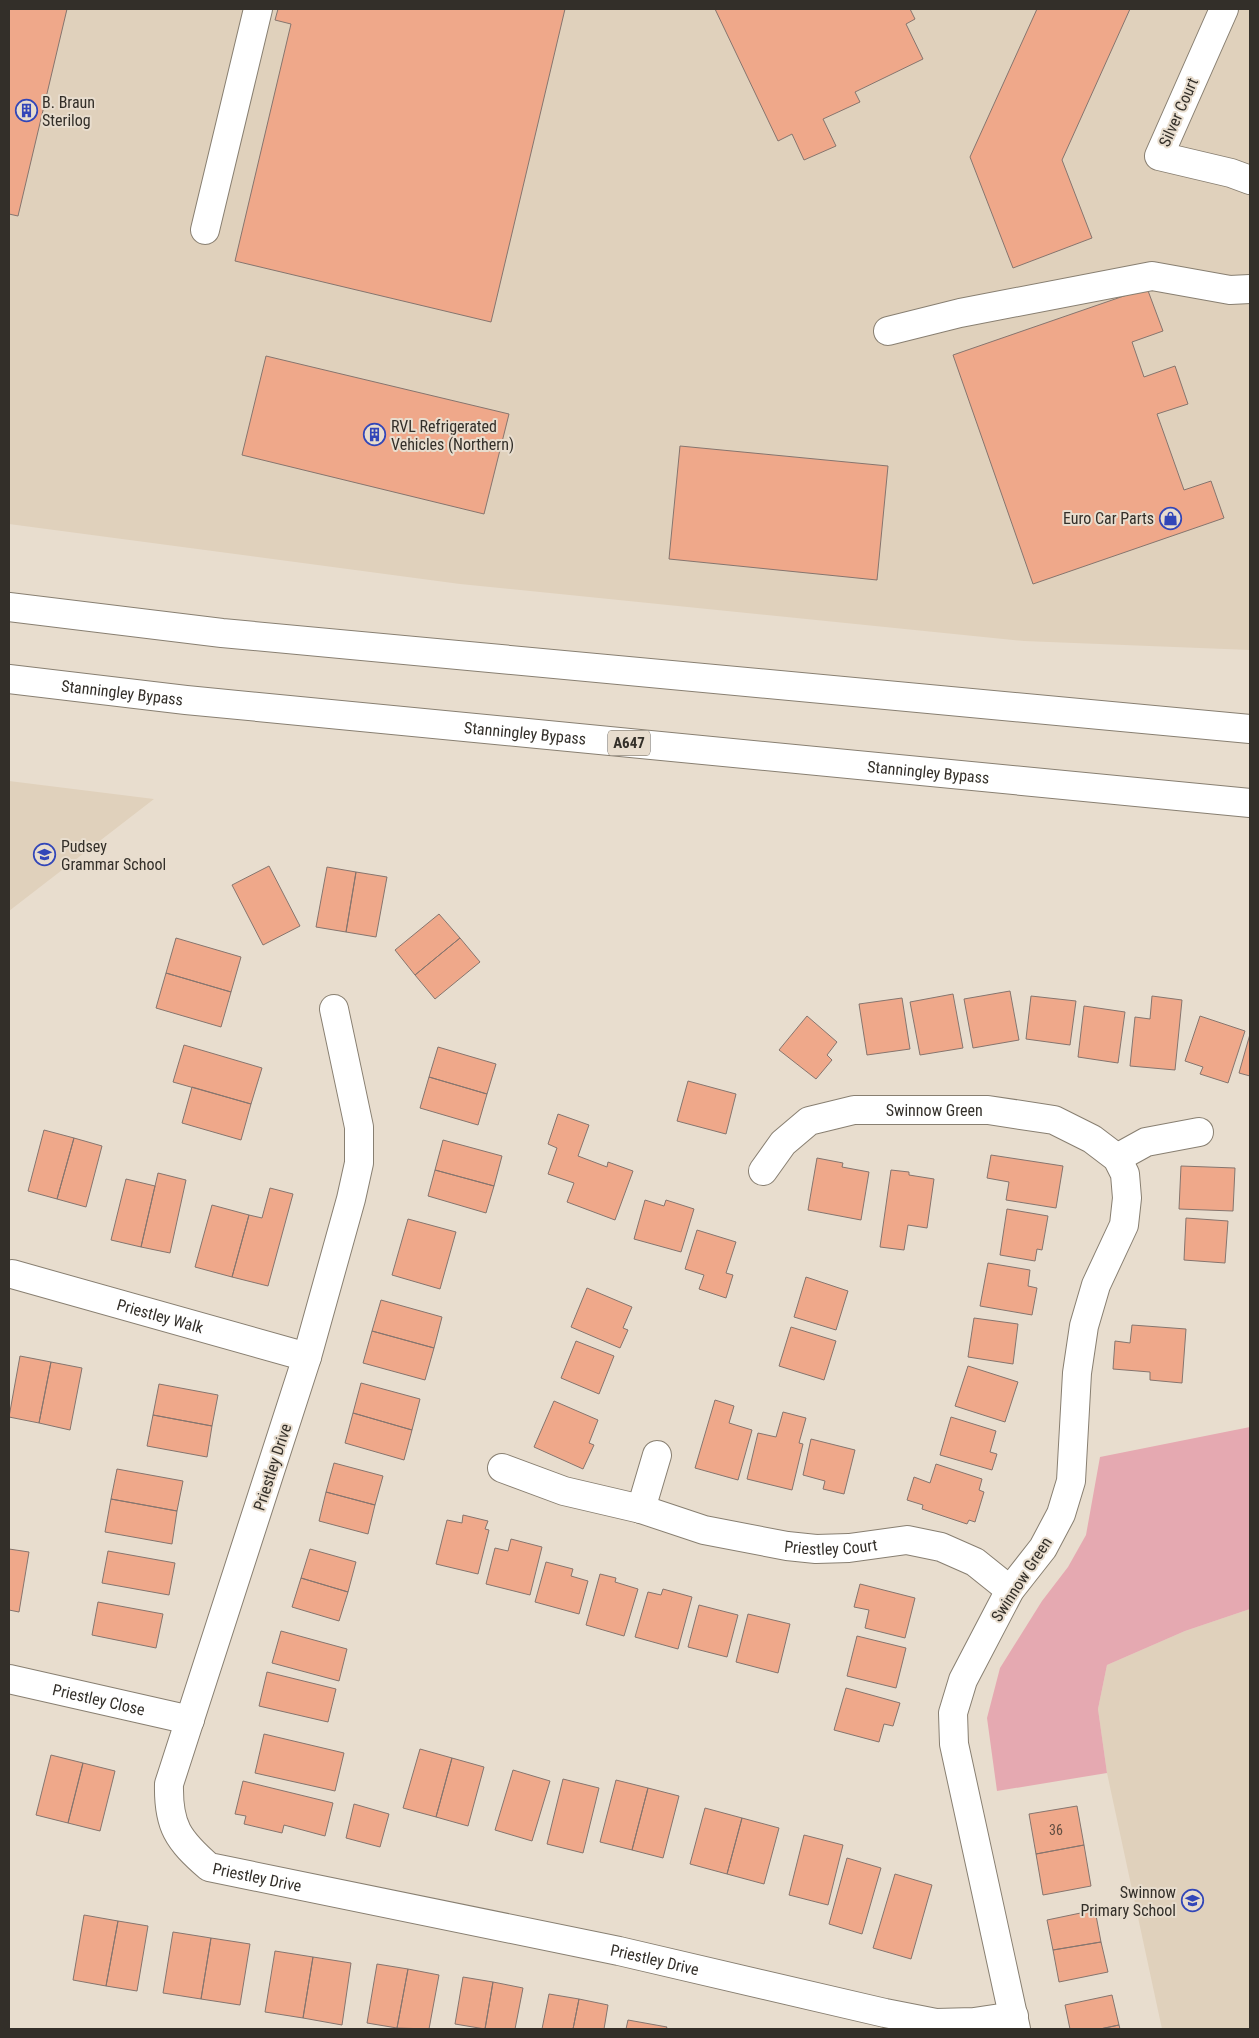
<svg xmlns="http://www.w3.org/2000/svg" width="1259" height="2038" viewBox="0 0 1259 2038" font-family="'Roboto Condensed',sans-serif">
  <rect width="100%" height="100%" fill="#e8ddce"/>
  <path fill="#e0d1bc" d="M9,9H1250V650L1024,641L460,584L9,524Z
    M9,781L154,799L9,911Z
    M1250,1609V2029H1162L1107,1773L1098,1709L1107,1665L1185,1631Z"/>
  <path fill="#e5a9b1" d="M1250,1427V1609L1185,1631L1107,1665L1098,1709L1107,1773L997,1791L987,1718L1000,1668L1042,1601L1068,1567L1086,1535L1100,1457Z"/>
  <path fill="#efa88a" stroke="#86756e" d="M9,9H67L18,216L9,214Z
    M278,9H565L491,322L235,261L291,24L275,20Z
    M715,9H910L915,19L906,24L923,59L855,92L860,102L823,119L836,146L804,160L792,134L778,141Z
    M1037,9H1130L1062,160L1092,238L1013,268L970,157Z
    M1147,288L1163,331L1132,342L1144,377L1175,366L1188,404L1157,414L1184,490L1211,481L1224,518L1033,584L953,355Z
    M266,356L509,414L484,514L242,455Z
    M680,446L888,466L877,580L669,559Z
    M269,866L300,926L263,945L232,885Z
    M327,867L356,872L346,932L316,927Z
    M356,872L387,877L376,937L346,932Z
    M439,914L460,938L415,975L395,950Z
    M176,938L241,957L231,992L166,973Z
    M460,938L480,962L435,999L415,975Z
    M166,973L231,992L221,1027L156,1008Z
    M1010,991L1019,1040L973,1048L964,999Z
    M953,994L963,1048L920,1055L910,1002Z
    M1031,996L1076,1001L1070,1045L1026,1039Z
    M1152,996L1182,1000L1175,1070L1130,1066L1135,1017L1150,1019Z
    M902,998L910,1049L867,1055L859,1004Z
    M1084,1006L1125,1012L1118,1063L1078,1057Z
    M807,1016L837,1042L827,1055L832,1060L816,1079L779,1050Z
    M1200,1016L1245,1031L1228,1083L1200,1074L1203,1067L1185,1061Z
    M1250,1034V1076L1239,1073Z
    M184,1045L262,1068L251,1104L173,1082Z
    M438,1047L496,1064L487,1094L429,1077Z
    M429,1077L487,1094L478,1125L420,1108Z
    M688,1081L736,1094L726,1134L677,1121Z
    M192,1087L251,1104L241,1140L182,1123Z
    M558,1114L589,1125L578,1156L607,1167L608,1162L633,1171L615,1220L567,1202L574,1183L548,1174L557,1148L548,1144Z
    M44,1130L74,1138L57,1199L28,1191Z
    M74,1138L102,1146L86,1207L57,1199Z
    M443,1140L502,1156L494,1186L435,1170Z
    M991,1155L1063,1166L1056,1208L1006,1200L1009,1182L987,1178Z
    M817,1158L843,1163L842,1167L869,1172L861,1220L808,1210Z
    M1181,1166L1235,1168L1233,1211L1179,1209Z
    M435,1170L494,1186L486,1213L428,1196Z
    M891,1170L909,1172V1175L934,1179L927,1228L908,1225L904,1250L880,1247Z
    M158,1173L186,1180L170,1253L141,1247Z
    M126,1179L155,1186L141,1247L111,1240Z
    M270,1188L293,1194L268,1286L232,1277L249,1215L262,1218Z
    M645,1200L664,1206L666,1200L694,1209L681,1252L634,1239Z
    M212,1205L249,1215L232,1277L195,1267Z
    M1007,1209L1048,1216L1042,1250L1037,1249L1035,1261L1000,1255Z
    M1186,1218L1228,1221L1225,1263L1184,1260Z
    M408,1219L456,1232L440,1289L392,1275Z
    M697,1230L736,1242L726,1273L733,1275L726,1298L699,1289L704,1275L685,1269Z
    M988,1263L1030,1270L1028,1286L1037,1288L1032,1315L980,1306Z
    M806,1277L848,1291L836,1330L794,1317Z
    M587,1288L632,1307L623,1328L628,1330L620,1348L571,1327Z
    M381,1300L442,1317L434,1348L372,1331Z
    M974,1318L1018,1324L1013,1364L968,1357Z
    M1132,1325L1186,1329L1182,1383L1150,1380V1372L1113,1369L1115,1341L1130,1343Z
    M791,1327L836,1341L824,1380L779,1366Z
    M372,1331L434,1348L425,1380L363,1363Z
    M576,1341L614,1356L599,1394L561,1378Z
    M20,1356L51,1362L39,1423L9,1417Z
    M51,1362L82,1368L70,1430L39,1423Z
    M968,1366L1018,1382L1005,1422L955,1406Z
    M361,1383L420,1399L412,1430L353,1413Z
    M159,1384L218,1395L212,1426L153,1415Z
    M715,1400L734,1406L729,1423L752,1430L738,1480L695,1468Z
    M554,1401L598,1420L589,1443L594,1445L583,1469L534,1447Z
    M783,1412L806,1418L799,1443L803,1444L792,1490L747,1479L758,1433L776,1437Z
    M353,1413L412,1430L404,1460L345,1443Z
    M153,1415L212,1426L207,1457L147,1446Z
    M951,1417L996,1431L990,1452L997,1454L992,1470L940,1455Z
    M811,1439L855,1450L844,1494L823,1489L825,1481L803,1475Z
    M334,1463L383,1476L375,1505L326,1492Z
    M936,1464L982,1479L979,1490L984,1492L975,1522L969,1520L967,1524L922,1509L923,1505L907,1500L914,1477L930,1483Z
    M117,1469L183,1481L177,1511L111,1499Z
    M326,1492L375,1505L368,1534L319,1521Z
    M111,1499L177,1511L172,1544L105,1532Z
    M463,1515L488,1521L485,1529L489,1530L478,1574L436,1564L447,1520L462,1523Z
    M511,1539L542,1547L530,1595L486,1584L495,1548L508,1551Z
    M9,1549L29,1552L19,1612L9,1610Z
    M310,1549L356,1562L348,1592L301,1578Z
    M108,1551L175,1563L169,1595L102,1583Z
    M546,1562L573,1569L571,1576L588,1581L579,1614L535,1602Z
    M600,1574L616,1578L615,1582L638,1589L624,1636L586,1625Z
    M301,1578L348,1592L339,1621L292,1607Z
    M860,1584L915,1598L905,1638L865,1628L869,1610L854,1607Z
    M663,1589L692,1597L678,1649L635,1637L648,1592L661,1595Z
    M98,1602L163,1614L156,1648L92,1635Z
    M699,1605L738,1615L727,1657L688,1647Z
    M748,1614L790,1624L778,1673L736,1662Z
    M281,1631L347,1649L339,1681L272,1663Z
    M857,1636L906,1648L896,1688L847,1676Z
    M267,1672L336,1689L328,1722L259,1706Z
    M846,1688L900,1703L893,1726L884,1724L879,1742L834,1730Z
    M264,1734L344,1753L335,1791L255,1773Z
    M420,1749L452,1758L436,1817L403,1808Z
    M51,1755L83,1763L68,1823L36,1815Z
    M452,1758L484,1767L468,1826L436,1817Z
    M83,1763L115,1771L100,1831L68,1823Z
    M513,1770L550,1781L532,1841L495,1830Z
    M563,1779L599,1788L583,1853L547,1844Z
    M616,1780L648,1788L632,1850L600,1842Z
    M243,1781L333,1803L325,1836L284,1825L282,1833L244,1824L246,1816L235,1814Z
    M648,1788L679,1796L663,1858L632,1850Z
    M354,1804L389,1814L380,1847L346,1838Z
    M1077,1806L1084,1845L1036,1854L1029,1814Z
    M705,1808L742,1818L727,1874L690,1864Z
    M742,1818L779,1828L764,1884L727,1874Z
    M804,1835L843,1845L828,1905L789,1895Z
    M1084,1845L1091,1886L1043,1895L1036,1854Z
    M847,1858L881,1868L862,1934L829,1924Z
    M895,1874L932,1885L911,1959L873,1948Z
    M1095,1910L1101,1942L1053,1950L1047,1920Z
    M84,1915L118,1921L106,1986L73,1980Z
    M118,1921L148,1926L137,1991L106,1986Z
    M173,1932L211,1938L201,1999L163,1993Z
    M211,1938L250,1944L240,2005L201,1999Z
    M1101,1942L1108,1972L1059,1982L1053,1950Z
    M275,1951L313,1957L303,2018L265,2012Z
    M313,1957L351,1963L342,2025L303,2018Z
    M377,1964L408,1969L397,2028L367,2023Z
    M408,1969L439,1975L429,2029L397,2028Z
    M463,1977L493,1982L485,2029L455,2024Z
    M493,1982L523,1988L515,2029H485Z
    M549,1994L579,1999L573,2029H542Z
    M1112,1995L1119,2025L1100,2029H1070L1065,2005Z
    M579,1999L608,2005L604,2029H573Z
    M628,2020L667,2027L666,2029H626Z
    M1119,2025L1120,2029H1100Z"/>
  <g fill="none" stroke-linecap="round" stroke-linejoin="round">
    <defs>
      <g id="minor">
        <path d="M1224,9L1159,156L1231,173L1250,180"/>
        <path d="M205,230L258,9"/>
        <path d="M888,331L960,313L1152,276L1230,290L1250,289"/>
        <path id="s1" d="M334,1009L359,1127V1163L351,1199L307,1357L169,1784C168,1826 178,1840 209,1867L619,1951L885,2013L936,2023L974,2022L1014,2016"/>
        <path d="M1117,1158L1146,1142L1199,1132"/>
        <path id="s2" d="M763,1171L783,1143L809,1121L854,1110H988L1054,1120L1092,1139L1117,1158L1125,1174L1127,1198L1124,1225L1096,1285L1084,1326L1077,1373L1071,1481L1061,1514L1043,1548L1010,1590L963,1680L953,1713L954,1744L1016,2029"/>
        <path id="s3" d="M12,1274L307,1357"/>
        <path id="s4" d="M502,1468L564,1491L641,1509L704,1530L787,1546L816,1549L849,1548L907,1540L941,1547L975,1562L1010,1590"/>
        <path d="M641,1509L657,1455"/>
        <path id="s5" d="M9,1679L190,1720"/>
      </g>
      <g id="highway">
        <path d="M9,607L222,633L1250,729"/>
        <path id="s6" d="M9,679L186,700L1250,803"/>
      </g>
    </defs>
    <use href="#minor" stroke="#887f71" stroke-width="30"/>
    <use href="#highway" stroke="#887f71" stroke-width="30"/>
    <use href="#minor" stroke="#fff" stroke-width="28"/>
    <use href="#highway" stroke="#fff" stroke-width="28"/>
  </g>
  <defs>
    <symbol id="building-ring" viewBox="-11 -11 22 22"><circle r="9.5" fill="#e8ddce" stroke="#3246b8" stroke-width="1.5"/><path d="M-4-6H4V6H1V3H-1V6H-4ZM-2.5-4.3h1.7v1.8h-1.7ZM.8-4.3h1.7v1.8H.8ZM-2.5-1h1.7V.8h-1.7ZM.8-1h1.7V.8H.8Z" fill="#3246b8"/></symbol>
    <symbol id="shop-ring" viewBox="-11 -11 22 22"><circle r="9.5" fill="#e8ddce" stroke="#3246b8" stroke-width="1.5"/><path d="M-5-2.5h2.3a2.7 3.5 0 0 1 5.4 0H5L5.5 6h-11ZM-1.5-2.5h3a1.5 2.3 0 0 0-3 0Z" fill="#3246b8"/></symbol>
    <symbol id="school-ring" viewBox="-11 -11 22 22"><circle r="9.5" fill="#e8ddce" stroke="#3246b8" stroke-width="1.5"/><path d="M0-5L7-2L0 1L-7-2ZM-4 1L0 2.5L4 1V4Q0 6-4 4Z" fill="#3246b8"/></symbol>
  </defs>
  <g fill-rule="evenodd">
    <use href="#building-ring" x="14" y="98" width="25" height="25"/>
    <use href="#building-ring" x="362" y="422" width="25" height="25"/>
    <use href="#shop-ring" x="1158" y="506" width="25" height="25"/>
    <use href="#school-ring" x="32" y="842" width="25" height="25"/>
    <use href="#school-ring" x="1180" y="1888" width="25" height="25"/>
  </g>
  <g text-anchor="middle" stroke-width="4" stroke-linejoin="round" paint-order="stroke">
    <g font-size="14" fill="#624d41">
      <text x="1056" y="1835">36</text>
    </g>
    <rect fill="#e8ddce" stroke="#69635a" stroke-width="1" x="608" y="730.5" width="42" height="25" rx="4"/>
    <g font-size="15" font-weight="bold" fill="#332f29">
      <text x="629" y="748">A647</text>
    </g>
    <g font-size="16" fill="#332f29" stroke="#e8ddce" text-anchor="start">
      <text x="42" y="108">B. Braun<tspan x="42" dy="18">Sterilog</tspan></text>
      <text x="391" y="432">RVL Refrigerated<tspan x="391" dy="18">Vehicles (Northern)</tspan></text>
      <text x="1154" y="524" text-anchor="end">Euro Car Parts</text>
      <text x="61" y="852">Pudsey<tspan x="61" dy="18">Grammar School</tspan></text>
      <text x="1176" y="1898" text-anchor="end">Swinnow<tspan x="1176" dy="18">Primary School</tspan></text>
    </g>
    <g font-size="16" fill="#332f29" stroke="#e8ddce">
      <text transform="translate(1178 112) rotate(-66)" y="6">Silver Court</text>
      <text dy="6" stroke="none"><textPath href="#s6" startOffset="114">Stanningley Bypass</textPath></text>
      <text dy="6" stroke="none"><textPath href="#s6" startOffset="519">Stanningley Bypass</textPath></text>
      <text dy="6" stroke="none"><textPath href="#s6" startOffset="924">Stanningley Bypass</textPath></text>
      <text dy="6" stroke="none"><textPath href="#s2" startOffset="195">Swinnow Green</textPath></text>
      <text dy="6" stroke="none"><textPath href="#s3" startOffset="154">Priestley Walk</textPath></text>
      <text transform="translate(272 1467) rotate(-72)" y="6">Priestley Drive</text>
      <text dy="6" stroke="none"><textPath href="#s4" startOffset="340">Priestley Court</textPath></text>
      <text transform="translate(1021 1579) rotate(-57)" y="6">Swinnow Green</text>
      <text dy="6" stroke="none"><textPath href="#s5" startOffset="92">Priestley Close</textPath></text>
      <text dy="6" stroke="none"><textPath href="#s1" startOffset="952">Priestley Drive</textPath></text>
      <text dy="6" stroke="none"><textPath href="#s1" startOffset="1358">Priestley Drive</textPath></text>
    </g>
  </g>
  <rect width="1259" height="2038" fill="none" stroke="#332f29" stroke-width="20"/>
</svg>
